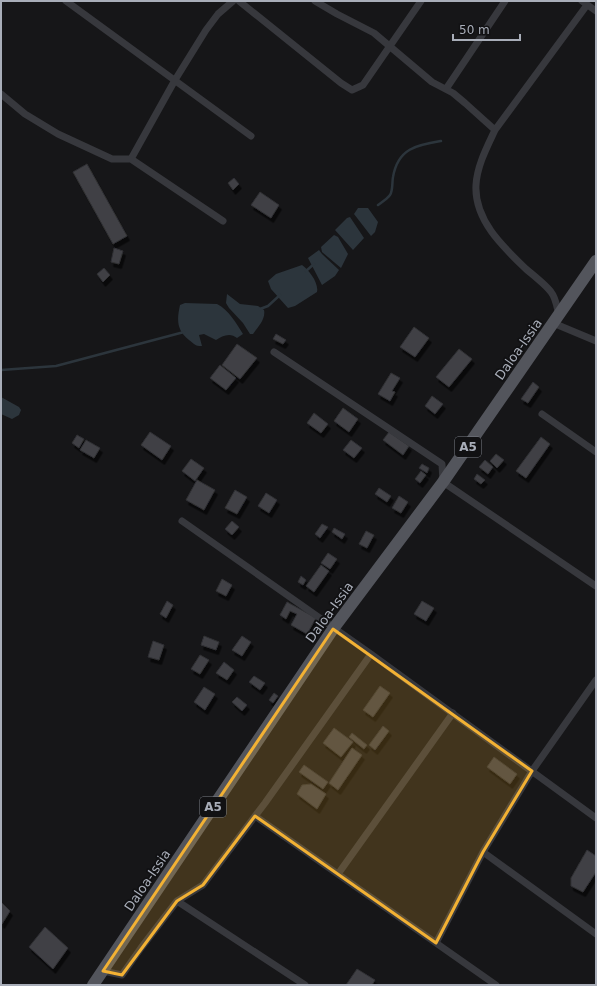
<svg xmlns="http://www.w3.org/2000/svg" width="597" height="986" viewBox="0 0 597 986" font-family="'DejaVu Sans',sans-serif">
  <defs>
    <filter id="shadow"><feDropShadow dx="2.5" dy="4.5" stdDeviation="0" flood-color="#0009"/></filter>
  </defs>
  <rect width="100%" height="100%" fill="#161618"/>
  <path fill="#2c353c" d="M358,208H368L378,222L375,232L371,236L354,214Z
    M350,217L364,238L353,250L335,230L347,218Z
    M334,235L338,237L348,254L341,268L322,252L321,247Z
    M319,250L322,254L339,270L335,276L322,285L308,258Z
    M302,265C309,270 319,283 317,292L295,306L288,308L271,289L268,281L276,274Z
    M227,294L240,304L258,306L264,310C266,319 258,327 253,334H250L243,323L229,308L226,303Z
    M185,303L217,304C229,310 236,323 243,334L237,338C230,332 222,336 216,340L204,334L199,335L202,346C194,346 195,344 189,340C176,330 177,319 180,305Z
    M1,397L19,407L21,410L19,415L12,419L1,414Z"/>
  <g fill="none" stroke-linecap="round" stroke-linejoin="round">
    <path stroke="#2c353c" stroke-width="2.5" d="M378,205C382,202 387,199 390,195C393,191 392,182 393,177C398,148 417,145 441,141
      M306,271L314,264
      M260,309L268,306L280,295
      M1,370L56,366L184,332"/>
  </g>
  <path fill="#404145" stroke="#303034" filter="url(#shadow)" d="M87,164L127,236L113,244L73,172Z
    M234,178L239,184L233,190L228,183Z
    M260,192L279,205L271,218L251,205Z
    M114,248L123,251L119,264L111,262Z
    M104,268L110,275L103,282L97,274Z
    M414,327L429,338L415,357L400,347Z
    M276,334L286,340L283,344L273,339Z
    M237,344L257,358L240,379L222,365Z
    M459,349L472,359L449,387L436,377Z
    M220,365L236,378L226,390L210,378Z
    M391,373L400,378L392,391L395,392L390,401L378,394Z
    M533,382L539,387L528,403L521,399Z
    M432,396L443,404L435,414L425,406Z
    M343,408L358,419L349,432L334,421Z
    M314,413L328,424L321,433L307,423Z
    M150,432L171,446L162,460L141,445Z
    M389,432L409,446L403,455L383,440Z
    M77,435L84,439L79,448L72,443Z
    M541,437L550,444L526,478L516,471Z
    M86,440L100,448L94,458L80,450Z
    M351,440L362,448L354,458L343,450Z
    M496,454L504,460L497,468L490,461Z
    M191,459L204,468L195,481L182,471Z
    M485,460L493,467L488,474L479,467Z
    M422,464L429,468L427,473L419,468Z
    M421,471L426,475L420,483L415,479Z
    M477,474L485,480L481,484L474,479Z
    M197,480L215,490L204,510L186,500Z
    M379,488L391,496L387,502L375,494Z
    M235,490L247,497L237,514L225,508Z
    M266,493L277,500L269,513L258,506Z
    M399,496L408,502L401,513L392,508Z
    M232,521L239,527L232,535L225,529Z
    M322,524L328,527L320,538L315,534Z
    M334,528L345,534L342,539L332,532Z
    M366,531L374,535L367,548L359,544Z
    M328,553L337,559L330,569L321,563Z
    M321,565L329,571L314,592L306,586Z
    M301,576L306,580L303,585L298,582Z
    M222,579L232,585L226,596L216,591Z
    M167,601L173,605L166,618L160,614Z
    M422,601L434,608L426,621L414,614Z
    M287,602L316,618L307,634L291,625L297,614L290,611L286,619L280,615Z
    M204,636L219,642L216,650L201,645Z
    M242,636L251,642L242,656L232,650Z
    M153,641L164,645L159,660L148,657Z
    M200,655L209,660L200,674L191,669Z
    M224,662L234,670L227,680L216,673Z
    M254,676L265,683L260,690L249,682Z
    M380,686L390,693L373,717L363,710Z
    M204,687L215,694L205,710L194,702Z
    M274,693L278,696L273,703L269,700Z
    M237,697L247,705L242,711L232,702Z
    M383,726L389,731L375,750L369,745Z
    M334,728L353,742L341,757L323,743Z
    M352,733L367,745L364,749L349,737Z
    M352,748L362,755L338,790L329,783Z
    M494,757L517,774L510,784L487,767Z
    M304,765L328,782L323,789L299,772Z
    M311,784L326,794L317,809L297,794L302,785Z
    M587,850L596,856V872L583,892L571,886V878Z
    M1,902L10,911L2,924L1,923Z
    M45,927L68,948L53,969L29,947Z
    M357,969L375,980L372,985H346Z"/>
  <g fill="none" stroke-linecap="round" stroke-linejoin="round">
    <path stroke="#37383d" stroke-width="7" d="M66,1L251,136
      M239,1L341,83L352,90L363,85L421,1
      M315,1L337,14L374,33L432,82L453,93L465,103L495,130
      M582,1L596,11
      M446,89L505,1
      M1,94L25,114L58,134L112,159H131L223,221
      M131,159L175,80L206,30L218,14L233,1
      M559,315C557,308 556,298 551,292C546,285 533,275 526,269C503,247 474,220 476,185C477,166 487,147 495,130L587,5
      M553,323L596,341
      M274,352L442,464L443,482L596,586
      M542,414L596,452
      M182,521L371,654L596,818
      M255,816L496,985
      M483,852L596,934
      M338,874L453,713
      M177,901L305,985
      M436,943L483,852L532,771L596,680
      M103,971L122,975L141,948L177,901L203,885L265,803L371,654"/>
    <path stroke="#53555c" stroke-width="12" d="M93,985L333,629L443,482L596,261"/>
  </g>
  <path fill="#f2b134" fill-opacity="0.2" stroke="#f2b134" stroke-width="3" stroke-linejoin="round" d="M333,629L532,771L483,852L436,943L255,816L203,885L177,901L122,975L103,971Z"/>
  <g text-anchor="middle" stroke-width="3.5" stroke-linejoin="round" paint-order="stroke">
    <g fill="#111113" stroke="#7b7e86" stroke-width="1">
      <rect x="455" y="437" width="26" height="20" rx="3"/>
      <rect x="200" y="797" width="26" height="20" rx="3"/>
    </g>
    <g font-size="12" font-weight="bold" fill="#a8adb8">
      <text x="468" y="451">A5</text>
      <text x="213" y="811">A5</text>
    </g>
    <g font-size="13" fill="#a8adb8" stroke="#111113">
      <text transform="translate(518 349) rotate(-55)" y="5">Daloa-Issia</text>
      <text transform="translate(329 612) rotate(-54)" y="5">Daloa-Issia</text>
      <text transform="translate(147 880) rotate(-56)" y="5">Daloa-Issia</text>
    </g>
  </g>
  <rect width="597" height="986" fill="none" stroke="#a8adb8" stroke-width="4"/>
  <path d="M453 34v6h67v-6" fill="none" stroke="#a8adb8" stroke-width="2"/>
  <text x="459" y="34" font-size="12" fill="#a8adb8" stroke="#111113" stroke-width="3" paint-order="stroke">50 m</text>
</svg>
